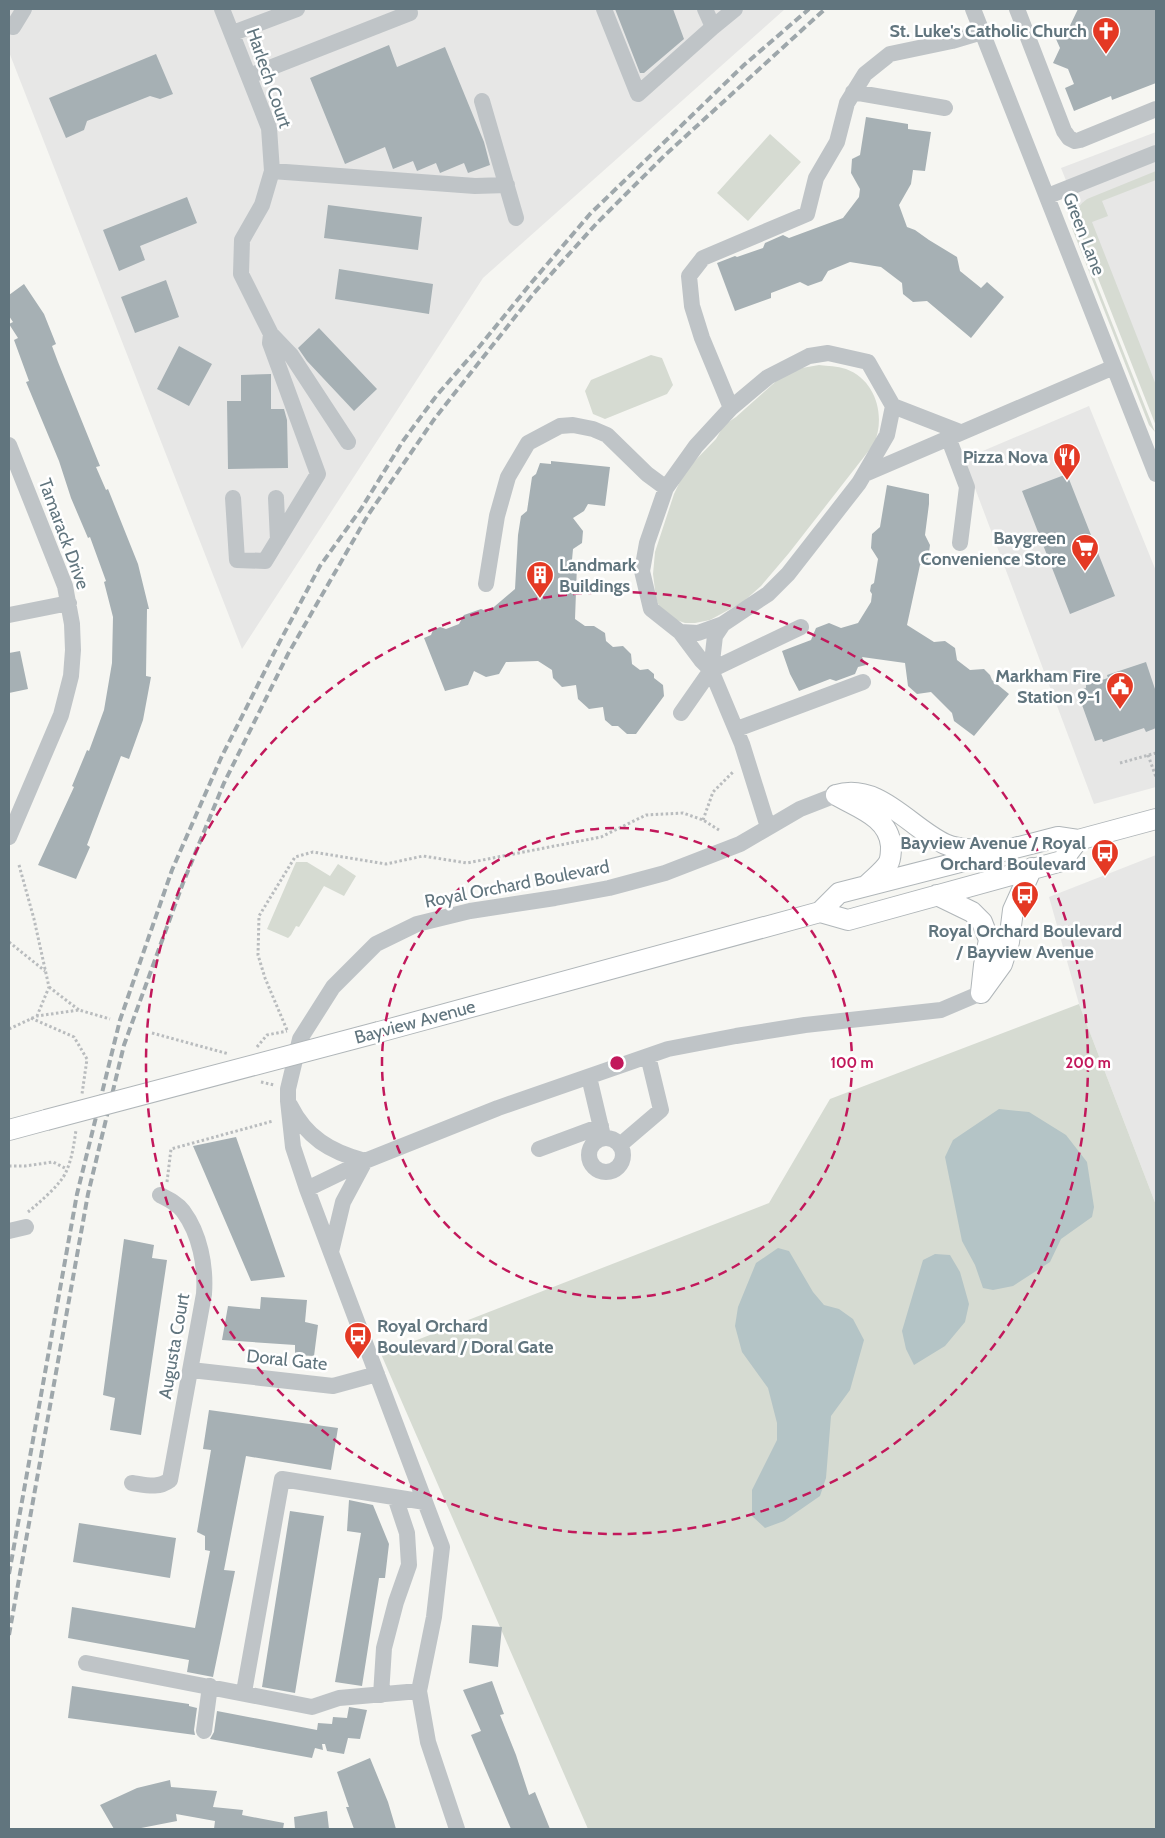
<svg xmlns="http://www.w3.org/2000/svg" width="1165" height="1838" viewBox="0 0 1165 1838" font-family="Cabin,sans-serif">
  <rect width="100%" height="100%" fill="#f6f6f2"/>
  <path fill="#e7e7e6" d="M9,9H785L483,278L242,649L9,52Z
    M1156,132V404L1061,168Z
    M1089,406L1156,571V787L1094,804L964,459Z
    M1156,855V1205L1079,1004L1049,897Z"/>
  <path fill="#d6dbd2" d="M770,134L801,162L748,221L717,193Z
    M1156,171V180L1102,201L1108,216L1092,222L1156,385V426L1076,222C1073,212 1079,205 1087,199Z
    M1073,224L1155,432L1149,425L1072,228Z
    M651,355L662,358L673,385L667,394L605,419L593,414L585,391L591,380Z
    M819,365C828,366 837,366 846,369C876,380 886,416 874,444L789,553L761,586L743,602L710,620L695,623H685L670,618L661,612L656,598L653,574L655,552L674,494L685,471L716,439L724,425L736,417L782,376L802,368Z
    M296,862H307L330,876L338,864L356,876L344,896L324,886L299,927L296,926L291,935L288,938L267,929Z
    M1079,1004L1156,1205V1829H588L381,1354L769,1203L830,1099Z"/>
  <path fill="#b4c4c6" d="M999,1109L1029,1112L1066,1135L1087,1162L1094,1207L1092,1217L1061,1239L1050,1262L1013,1286L993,1290L983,1288L975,1265L962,1241L945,1157L953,1140Z
    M778,1248L789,1251L813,1292L824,1305L839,1309L853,1319L864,1340L850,1390L831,1416L826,1478L820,1496L784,1521L765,1528L752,1516V1490L777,1440V1423L768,1388L742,1352L735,1326L738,1307L756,1263Z
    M935,1254L950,1255L960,1272L969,1304L965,1322L945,1346L914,1365L906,1349L902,1331L923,1260Z"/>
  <path fill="#a6b0b4" d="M615,9H673L684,39L644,73H640Z
    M1078,9H1156V83L1112,100L1111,96L1074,111L1065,88L1074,84L1068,69L1053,63L1060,48L1056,39L1065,36Z
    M389,45L397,67L445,47L484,142L490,165L468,173L464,163L440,173L436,163L417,171L413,161L393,169L385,147L345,164L310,78Z
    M156,54L173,94L160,99L150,96L87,121L84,130L66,138L49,98Z
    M866,117L908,124V129L931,132L925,171L913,170L911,184L899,205L907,227L915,230L929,240L957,257L960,271L981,288L987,282L1004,297L971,338L927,301L913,302L903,294L902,283L881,267L850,262L828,271L822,281L808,286L800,282L771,293V298L735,311L717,263L735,256L737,257L763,248L765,243L783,235L789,238L843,218L859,197L860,189L851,173L852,159L860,155Z
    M187,197L197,223L140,246L145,260L119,271L103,230Z
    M328,205L422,217L418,250L324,238Z
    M339,269L433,284L429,314L335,299Z
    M166,280L179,317L135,333L121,297Z
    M24,284L44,314L56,344L52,346L58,362L100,466L96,467L106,490L108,489L138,564L149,609H147L146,676L151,677L143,720L129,759L121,756L87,845L90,847L76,879L38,865L74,787L72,786L87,750L89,751L104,710L112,663L113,617L104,582L106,581L90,537L88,538L71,498L59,461L26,382L29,381L14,340L18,338L9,324L13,322L9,316V295Z
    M319,328L377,389L354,411L307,361L298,348Z
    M179,346L212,364L189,406L157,389Z
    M271,374V409H284L287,420L288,468L228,469L227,401H241V375Z
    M551,461L610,467L605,506L588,504L584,511L573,518L583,531L582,543L573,549L572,560L577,565L575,619L585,626H594L605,633L606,641L613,647L623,646L631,654L632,664L640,670L648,669L654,674V678L663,685L664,696L636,734H627L618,726H612L605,720L603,707L589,709L578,699L576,685L562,687L553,678L552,670L538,661L506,662L499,674L486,677L474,671L468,685L445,691L424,638L431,635L433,630L440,627L446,629L459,624L464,615L481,609L488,612L515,589L518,535L521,516L527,511L532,477L536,474L540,463L551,464Z
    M1067,474L1115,596L1070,614L1022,491Z
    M887,485L929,494V504L925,535L930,545L928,559L920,565L907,625L934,642L945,641L955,648L957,660L970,670L984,669L990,675L992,680L1009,694L974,736L954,721L952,713L931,692L917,694L908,686L905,663L862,657L866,665L858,667L855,674L836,681L830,679L799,691L790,674L782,651L811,640L816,628L829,623L841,628L858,623L871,602L872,594L870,591L871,585L874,583L878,559L871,548L872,534L880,527Z
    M20,651L28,689L9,693V653Z
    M1146,662L1156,692V728L1146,732L1144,728L1103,742L1102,739L1095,741L1077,691L1086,688V685L1108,678L1107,675Z
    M236,1137L285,1277L251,1281L193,1146Z
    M124,1239L154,1245L152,1258L167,1260L141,1435L110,1430L115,1398L103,1395Z
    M261,1297L307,1300L305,1322L318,1325L314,1356L295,1355V1345L222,1340L228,1306L260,1309Z
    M209,1410L338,1428L331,1470L246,1456L224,1570L235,1571L213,1677L187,1672L189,1660L68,1638L72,1607L195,1628L210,1551L205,1550V1536L197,1532L211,1450L203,1449Z
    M349,1500L373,1505L389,1544L385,1578H379L362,1686L335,1682L361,1533L347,1531Z
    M290,1511L324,1516L295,1693L262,1687Z
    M79,1523L176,1538L170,1578L73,1562Z
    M472,1625L502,1627L498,1667L469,1663Z
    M492,1681L504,1714L500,1715L516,1755L529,1795L535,1792L550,1829H511L471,1735L481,1731L463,1690Z
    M72,1686L189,1704V1706L197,1708L194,1730L195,1735L68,1718Z
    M349,1707L367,1710L360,1739L348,1738L344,1754L327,1751L325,1744H322L323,1750L315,1748L312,1758L210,1739L214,1732L217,1711L317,1730L318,1723L332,1724L333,1717L347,1718Z
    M370,1758L388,1802L396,1829H354L346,1807H349L337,1772Z
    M170,1780L171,1787L217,1791L213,1807L243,1810L242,1815L284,1823L283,1829H214L215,1821L176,1814L177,1821L136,1829H114L100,1805L137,1788Z
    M327,1811L329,1829H295L294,1817Z"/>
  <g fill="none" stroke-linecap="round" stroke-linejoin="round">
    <defs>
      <path id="major" d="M836,795C879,782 910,828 945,844C958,850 970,849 983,850
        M836,795C858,808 889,817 891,846C891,851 891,857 889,862C885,870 874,878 867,885
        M937,895L972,912L982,922L989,940L984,965L981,993
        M820,912L848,920L1062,861L1078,840
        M981,993L1002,964L1009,942L1013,910L1032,868
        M379,1032L820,912L839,893L1058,837L1078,840L1156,819
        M9,1130L46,1120"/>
    </defs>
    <use href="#major" stroke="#b0b6b9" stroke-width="22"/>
    <path stroke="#b9bcbe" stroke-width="3" stroke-dasharray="2.5 2.5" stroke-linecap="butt" d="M1148,755L1156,777
      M1120,763L1156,753
      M703,820L713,792L734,771
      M19,865L34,919L49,987L37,1016
      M9,942L45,971
      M49,987L79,1010
      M31,1018L74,1037L87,1059L82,1094
      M9,1029L37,1016L79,1010L110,1019
      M287,1030L265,978L258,955L259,916L295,857L313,852L386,864L423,856L467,863L601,837L646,815L683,813L703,820L719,830
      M152,1033L229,1054
      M257,1047L267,1035L287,1031
      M261,1082L274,1085
      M9,1166H25L53,1162L67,1169
      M167,1182L171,1149L273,1121
      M28,1212C39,1203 61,1184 66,1172C72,1159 74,1144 76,1130"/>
    <path stroke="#bfc4c7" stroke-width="16" d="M222,9L269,128L272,171L262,205L242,240L241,274L271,334L270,343L318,474L265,561L237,560L233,498
      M604,9L638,94L713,27L705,9
      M973,9L1156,474
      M1017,9L1064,131L1069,138L1075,141L1080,140L1156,109
      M13,27L24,9
      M713,27L735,9
      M233,33L297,9
      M249,76L410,13
      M853,92L945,108
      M482,101L516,218
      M272,171L475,186L507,185
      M1048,196L1156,153
      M271,334L291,355L348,442
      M893,406L887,435L859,483L788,574L768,594L723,624L698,633L680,632L651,609L642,571L647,543L666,488L696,446L731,408L768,377L809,356L828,353L868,362L893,406L960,432
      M731,408L702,338L692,306L689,276L703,258L807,214L816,178L837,142L847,103L865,74L890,54L952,41L982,32
      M948,437L967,487L960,543
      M9,445L65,586L72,624L73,650L71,676L61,715L9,837
      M865,474L1114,367
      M276,498L278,540
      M486,584L497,516L508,477L528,443L560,426L573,425L593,429L607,435L647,474L666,488
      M9,615L69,603
      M680,632L701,660L711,670L716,682L742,744L768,827
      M711,670L801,627
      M681,713L711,670L715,636L723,624
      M737,729L863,682
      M589,1077L603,1136
      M290,1105C306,1137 330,1152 365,1161
      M589 1155a17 17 0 1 1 34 0a17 17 0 1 1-34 0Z
      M620,1145L661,1110L648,1056
      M539,1149L601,1126
      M307,1189L365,1161L498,1108L668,1049L736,1036L805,1025L941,1010L981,993
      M9,1231L26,1227
      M331,1252L343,1202L365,1161
      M191,1370L333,1386L377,1374
      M132,1483C146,1485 158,1489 170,1480L204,1294C206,1266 200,1234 183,1211C177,1203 168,1199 160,1195
      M86,1663L312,1707L339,1698L419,1691
      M244,1692L282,1479L425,1502
      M381,1695L384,1648L396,1602L409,1565L407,1533L395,1497
      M204,1731L210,1686
      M457,1829L428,1742L419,1691L434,1617L442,1547L307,1189L293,1147L288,1101V1089L300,1039L333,987L376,944L417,924L470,911L555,898L609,888L665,873L740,844L800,809L836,795"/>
    <use href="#major" stroke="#fff" stroke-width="20"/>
    <path stroke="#9ea7ab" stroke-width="4" stroke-dasharray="8 4" stroke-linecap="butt" d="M9,1574L77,1194L120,1020L172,870L221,758L278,645L320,566L361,509L403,441L437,395L479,347L532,282L590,214L744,65L809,9
      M9,1635L88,1194L124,1045L183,883L224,783L288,654L368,515L435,418L534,293L596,224L664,156L825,9"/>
    <defs>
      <path id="major-bridge" d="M46,1120L379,1032"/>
    </defs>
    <use href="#major-bridge" stroke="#b0b6b9" stroke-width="22" stroke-linecap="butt"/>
    <use href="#major-bridge" stroke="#fff" stroke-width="20"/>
  </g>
  <g fill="none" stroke="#c2185b" stroke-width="2.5" stroke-dasharray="9 6">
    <circle cx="617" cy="1063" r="235"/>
    <circle cx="617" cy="1063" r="471"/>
  </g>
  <defs>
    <symbol id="church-pin" viewBox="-11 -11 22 30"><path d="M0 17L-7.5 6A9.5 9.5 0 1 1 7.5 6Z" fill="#e43924" stroke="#fff"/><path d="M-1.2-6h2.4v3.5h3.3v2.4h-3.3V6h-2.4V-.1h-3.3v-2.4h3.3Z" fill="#fff"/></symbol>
    <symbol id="restaurant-pin" viewBox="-11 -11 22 30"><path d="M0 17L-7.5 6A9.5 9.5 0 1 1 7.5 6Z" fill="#e43924" stroke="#fff"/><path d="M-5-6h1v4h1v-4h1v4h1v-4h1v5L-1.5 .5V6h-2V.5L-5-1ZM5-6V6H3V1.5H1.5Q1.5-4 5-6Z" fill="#fff"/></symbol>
    <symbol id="supermarket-pin" viewBox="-11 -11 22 30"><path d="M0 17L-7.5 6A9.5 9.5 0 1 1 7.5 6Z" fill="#e43924" stroke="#fff"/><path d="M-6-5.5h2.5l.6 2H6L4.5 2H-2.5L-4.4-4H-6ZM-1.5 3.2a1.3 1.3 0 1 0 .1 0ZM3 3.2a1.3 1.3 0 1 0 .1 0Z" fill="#fff"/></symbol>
    <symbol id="building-pin" viewBox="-11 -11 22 30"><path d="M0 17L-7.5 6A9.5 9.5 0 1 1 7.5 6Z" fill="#e43924" stroke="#fff"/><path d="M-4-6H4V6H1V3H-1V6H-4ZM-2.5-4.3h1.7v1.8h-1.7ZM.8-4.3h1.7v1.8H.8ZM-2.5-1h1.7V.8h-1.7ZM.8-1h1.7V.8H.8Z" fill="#fff"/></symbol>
    <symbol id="civic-pin" viewBox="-11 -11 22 30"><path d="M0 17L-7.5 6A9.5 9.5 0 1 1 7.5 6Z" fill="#e43924" stroke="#fff"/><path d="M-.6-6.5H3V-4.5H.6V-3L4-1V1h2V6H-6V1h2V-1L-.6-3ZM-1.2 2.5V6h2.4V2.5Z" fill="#fff"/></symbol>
    <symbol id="bus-pin" viewBox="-11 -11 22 30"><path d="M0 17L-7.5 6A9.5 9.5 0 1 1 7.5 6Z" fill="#e43924" stroke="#fff"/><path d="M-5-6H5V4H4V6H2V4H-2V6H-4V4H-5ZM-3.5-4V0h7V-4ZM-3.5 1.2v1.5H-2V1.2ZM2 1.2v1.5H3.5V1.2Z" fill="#fff"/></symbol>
  </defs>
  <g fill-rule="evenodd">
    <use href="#church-pin" x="1090" y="15" width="32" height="43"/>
    <use href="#restaurant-pin" x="1051" y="441" width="32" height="43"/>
    <use href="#supermarket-pin" x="1069" y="532" width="32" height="43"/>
    <use href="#building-pin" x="524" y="559" width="32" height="43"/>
    <use href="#civic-pin" x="1104" y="670" width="32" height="43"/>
    <use href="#bus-pin" x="1089" y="837" width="32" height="43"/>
    <use href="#bus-pin" x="1009" y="879" width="32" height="43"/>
    <use href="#bus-pin" x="342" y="1320" width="32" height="43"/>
  </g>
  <g text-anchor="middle" stroke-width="5" stroke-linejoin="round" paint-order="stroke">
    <g font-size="18" font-weight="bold" fill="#61757e" stroke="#fff" text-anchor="end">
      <text x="1087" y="37">St. Luke's Catholic Church</text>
      <text x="1048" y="463">Pizza Nova</text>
      <text x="1066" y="544">Baygreen<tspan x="1066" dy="21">Convenience Store</tspan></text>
      <text x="559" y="571" text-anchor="start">Landmark<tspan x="559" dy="21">Buildings</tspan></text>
      <text x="1101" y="682">Markham Fire<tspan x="1101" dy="21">Station 9-1</tspan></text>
      <text x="1086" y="849">Bayview Avenue / Royal<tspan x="1086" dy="21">Orchard Boulevard</tspan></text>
      <text x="1025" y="937" text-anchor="middle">Royal Orchard Boulevard<tspan x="1025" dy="21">/ Bayview Avenue</tspan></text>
      <text x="377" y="1332" text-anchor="start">Royal Orchard<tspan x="377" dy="21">Boulevard / Doral Gate</tspan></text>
    </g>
    <g font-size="18" fill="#61757e" stroke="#fff">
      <text transform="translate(269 78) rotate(71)" y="6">Harlech Court</text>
      <text transform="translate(1084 234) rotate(69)" y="6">Green Lane</text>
      <text transform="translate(64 534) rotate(70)" y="6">Tamarack Drive</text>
      <text transform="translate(517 884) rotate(-11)" y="6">Royal Orchard Boulevard</text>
      <text transform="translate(415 1022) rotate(-15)" y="6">Bayview Avenue</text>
      <text transform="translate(174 1346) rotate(-80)" y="6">Augusta Court</text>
      <text transform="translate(287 1360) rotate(6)" y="6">Doral Gate</text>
    </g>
  </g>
  <circle cx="617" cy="1063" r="8" fill="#c2185b" stroke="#fff" stroke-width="2.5"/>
  <g font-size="15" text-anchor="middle" font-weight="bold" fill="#c2185b" stroke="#fff" stroke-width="5" stroke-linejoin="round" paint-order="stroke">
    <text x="852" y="1068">100 m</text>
    <text x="1088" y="1068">200 m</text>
  </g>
  <rect width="1165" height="1838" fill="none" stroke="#61757e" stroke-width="20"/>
</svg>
